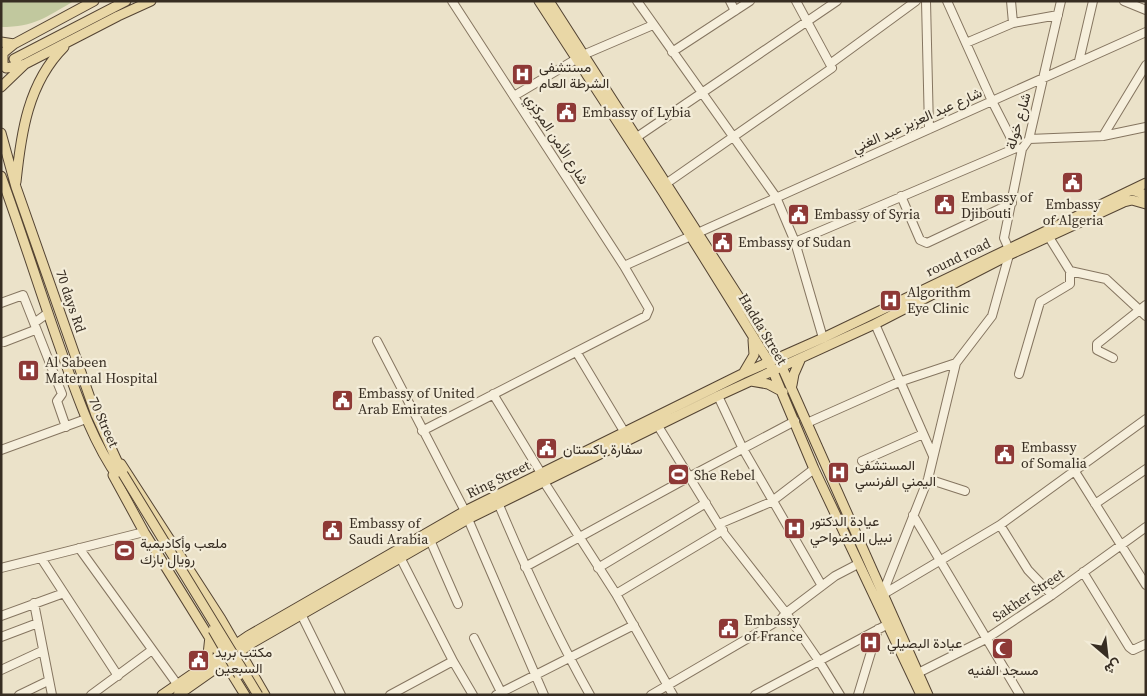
<svg xmlns="http://www.w3.org/2000/svg" width="1147" height="696" viewBox="0 0 1147 696" font-family="'Source Serif 4',Vazirmatn,serif">
  <rect width="100%" height="100%" fill="#ebe2c9"/>
  <path fill="#c1c89e" d="M1,1H74C46,17 35,27 1,27Z"/>
  <g fill="none" stroke-linecap="round" stroke-linejoin="round">
    <defs>
      <path id="minor" d="M637,1L776,197L795,242L823,338
        M730,1L735,11
        M796,1L830,64
        M926,1L929,129
        M947,1L992,101L1016,148L1020,149
        M1011,1L1013,23
        M1124,1L1146,10
        M966,43L1013,23L1058,15
        M672,52L750,1
        M1079,61L1093,1
        M514,96L583,55L653,25
        M1103,136L1146,65
        M637,137L837,1
        M1029,139L1103,136L1146,127
        M667,183L832,68L830,64L916,1
        M901,196L920,240L927,243L1012,203
        M1047,234L1070,271L1106,279L1146,316
        M795,242L1016,148
        M1008,247L1004,238L1022,149L1029,139L1061,1
        M624,266L1146,32
        M1,303L23,295L62,394L57,401L66,427
        M34,323L48,313
        M875,324L933,456
        M377,341L465,511
        M4,342L35,330
        M577,353L625,433
        M1113,358L1097,350V344L1146,305
        M1019,374L1040,302L1070,284V271
        M493,394L541,473
        M718,396L743,449L822,586
        M807,423L899,382L956,363
        M658,426L725,535L786,613L819,661L840,695
        M422,431L646,316L649,309L624,266L452,1
        M1,450L86,419
        M862,461L923,434
        M1074,470L1146,585
        M928,479L965,491
        M544,482L616,594L673,695
        M1095,504L1146,469
        M499,505C526,569 555,633 590,695
        M913,515L1020,695
        M468,519L544,695
        M719,524L771,502L814,469
        M1000,525L1028,570L1052,595
        M430,540L458,604
        M79,548L177,684
        M400,557L453,661L473,695
        M41,558L118,676
        M525,567L691,476L795,421
        M1,568L144,532
        M598,568L706,503
        M1083,572L1129,647L1133,650L1146,644
        M616,594L723,530
        M882,595L928,479L956,363L992,316L1009,255
        M882,595L1000,525L1146,419
        M34,603L52,695
        M301,614L341,695
        M1,616L64,593
        M1,637L38,623
        M474,638L501,692
        M1,670L42,651
        M918,673L986,639L1052,595L1146,527
        M19,695L48,681
        M91,695L152,650
        M390,695L453,661
        M496,695L634,625
        M651,695L781,619L786,613L835,576L858,564
        M755,695L892,622
        M858,695L878,629"/>
      <path id="major" d="M539,1L663,192L769,362L814,469L921,695
        M549,1L778,358L928,695
        M1,42L14,44L94,1
        M14,44L3,53V64L6,68L22,65
        M14,59L126,1
        M1,87L25,64L118,16L151,1
        M1,133L16,187L96,415L123,474
        M1,176C23,236 42,298 64,359C79,401 93,442 119,479
        M16,182C21,133 28,83 64,47
        M1132,190L1146,195
        M744,372L754,355L753,340
        M751,381L768,384L783,392
        M792,385L794,374L801,358
        M121,464L221,619L265,695
        M113,475L144,532L245,695
        M207,664L210,636
        M162,695L248,636L465,511L742,374L823,338L1146,183
        M178,695L252,643L468,519L718,396L875,324L1009,255L1124,202L1132,200L1146,204"/>
    </defs>
    <use href="#minor" stroke="#857560" stroke-width="10"/>
    <use href="#major" stroke="#544433" stroke-width="11"/>
    <use href="#minor" stroke="#f6efdc" stroke-width="8"/>
    <use href="#major" stroke="#e9d7a6" stroke-width="9"/>
    <defs>
      <path id="major-bridge" d="M123,474L258,695
        M213,630L239,675"/>
    </defs>
    <use href="#major-bridge" stroke="#544433" stroke-width="11" stroke-linecap="butt"/>
    <use href="#major-bridge" stroke="#e9d7a6" stroke-width="9"/>
  </g>
  <defs>
    <symbol id="hospital-square" viewBox="-11 -11 22 22"><rect x="-9" y="-9" width="18" height="18" rx="4" fill="#8e3936" stroke="#f3ecd8"/><path d="M-5-5h3v3.5h4V-5h3V5h-3V1.5h-4V5h-3Z" fill="#fff"/></symbol>
    <symbol id="civic-square" viewBox="-11 -11 22 22"><rect x="-9" y="-9" width="18" height="18" rx="4" fill="#8e3936" stroke="#f3ecd8"/><path d="M-.6-6.5H3V-4.5H.6V-3L4-1V1h2V6H-6V1h2V-1L-.6-3ZM-1.2 2.5V6h2.4V2.5Z" fill="#fff"/></symbol>
    <symbol id="stadium-square" viewBox="-11 -11 22 22"><rect x="-9" y="-9" width="18" height="18" rx="4" fill="#8e3936" stroke="#f3ecd8"/><path d="M0-5a6.5 5 0 1 0 0 10a6.5 5 0 1 0 0-10ZM-3.5-1.8h7v3.6h-7Z" fill="#fff"/></symbol>
    <symbol id="mosque-square" viewBox="-11 -11 22 22"><rect x="-9" y="-9" width="18" height="18" rx="4" fill="#8e3936" stroke="#f3ecd8"/><path d="M3.5-4.9A6 6 0 1 0 3.5 4.9A5 5 0 1 1 3.5-4.9Z" fill="#fff"/></symbol>
  </defs>
  <g fill-rule="evenodd">
    <use href="#hospital-square" x="510" y="62" width="25" height="25"/>
    <use href="#civic-square" x="554" y="100" width="25" height="25"/>
    <use href="#civic-square" x="1060" y="170" width="25" height="25"/>
    <use href="#civic-square" x="932" y="192" width="25" height="25"/>
    <use href="#civic-square" x="786" y="202" width="25" height="25"/>
    <use href="#civic-square" x="710" y="230" width="25" height="25"/>
    <use href="#hospital-square" x="878" y="288" width="25" height="25"/>
    <use href="#hospital-square" x="16" y="358" width="25" height="25"/>
    <use href="#civic-square" x="330" y="388" width="25" height="25"/>
    <use href="#civic-square" x="534" y="436" width="25" height="25"/>
    <use href="#civic-square" x="992" y="442" width="25" height="25"/>
    <use href="#hospital-square" x="826" y="460" width="25" height="25"/>
    <use href="#stadium-square" x="666" y="462" width="25" height="25"/>
    <use href="#hospital-square" x="782" y="516" width="25" height="25"/>
    <use href="#civic-square" x="320" y="518" width="25" height="25"/>
    <use href="#stadium-square" x="112" y="538" width="25" height="25"/>
    <use href="#civic-square" x="716" y="616" width="25" height="25"/>
    <use href="#hospital-square" x="858" y="630" width="25" height="25"/>
    <use href="#mosque-square" x="990" y="636" width="25" height="25"/>
    <use href="#civic-square" x="186" y="648" width="25" height="25"/>
  </g>
  <g text-anchor="middle" stroke-width="4.5" stroke-linejoin="round" paint-order="stroke">
    <g font-size="14" fill="#372d22" stroke="#f3ecd8" text-anchor="start">
      <text x="539" y="72">مستشفى<tspan x="539" dy="16">الشرطة العام</tspan></text>
      <text x="582" y="117">Embassy of Lybia</text>
      <text x="961" y="202">Embassy of<tspan x="961" dy="16">Djibouti</tspan></text>
      <text x="1073" y="209" text-anchor="middle">Embassy<tspan x="1073" dy="16">of Algeria</tspan></text>
      <text x="814" y="219">Embassy of Syria</text>
      <text x="738" y="247">Embassy of Sudan</text>
      <text x="907" y="297">Algorithm<tspan x="907" dy="16">Eye Clinic</tspan></text>
      <text x="45" y="367">Al Sabeen<tspan x="45" dy="16">Maternal Hospital</tspan></text>
      <text x="358" y="398">Embassy of United<tspan x="358" dy="16">Arab Emirates</tspan></text>
      <text x="1021" y="452">Embassy<tspan x="1021" dy="16">of Somalia</tspan></text>
      <text x="563" y="454">سفارة باكستان</text>
      <text x="855" y="470">المستشفى<tspan x="855" dy="16">اليمني الفرنسي</tspan></text>
      <text x="694" y="480">She Rebel</text>
      <text x="810" y="526">عيادة الدكتور<tspan x="810" dy="16">نبيل المضواحي</tspan></text>
      <text x="349" y="528">Embassy of<tspan x="349" dy="16">Saudi Arabia</tspan></text>
      <text x="140" y="548">ملعب وأكاديمية<tspan x="140" dy="16">رويال بارك</tspan></text>
      <text x="744" y="625">Embassy<tspan x="744" dy="16">of France</tspan></text>
      <text x="887" y="648">عيادة البصيلي</text>
      <text x="215" y="657">مكتب بريد<tspan x="215" dy="16">السبعين</tspan></text>
      <text x="1003" y="675" text-anchor="middle">مسجد الفنيه</text>
    </g>
    <g font-size="14" fill="#372d22" stroke="#f3ecd8">
      <text transform="translate(917 120) rotate(-24)" y="5">شارع عبد العزيز عبد الغني</text>
      <text transform="translate(1018 121) rotate(-74)" y="5">شارع خولة</text>
      <text transform="translate(557 139) rotate(57)" y="5">شارع الأمن المركزي</text>
      <text transform="translate(958 257) rotate(-26)" y="5">round road</text>
      <text transform="translate(71 301) rotate(71)" y="5">70 days Rd</text>
      <text transform="translate(763 329) rotate(59)" y="5">Hadda Street</text>
      <text transform="translate(104 422) rotate(66)" y="5">70 Street</text>
      <text transform="translate(498 479) rotate(-26)" y="5">Ring Street</text>
      <text transform="translate(1028 595) rotate(-34)" y="5">Sakher Street</text>
    </g>
  </g>
  <rect width="1147" height="696" fill="none" stroke="#372d22" stroke-width="5"/>
  <g transform="translate(1107 656) rotate(152)" stroke="#f3ecd8" stroke-width="4" paint-order="stroke">
  <path d="M0-4L9 19L0 12L-9 19Z" fill="#372d22"/>
  <text y="-8" font-size="14" font-weight="bold" text-anchor="middle" fill="#372d22">ش</text>
  </g>
</svg>
